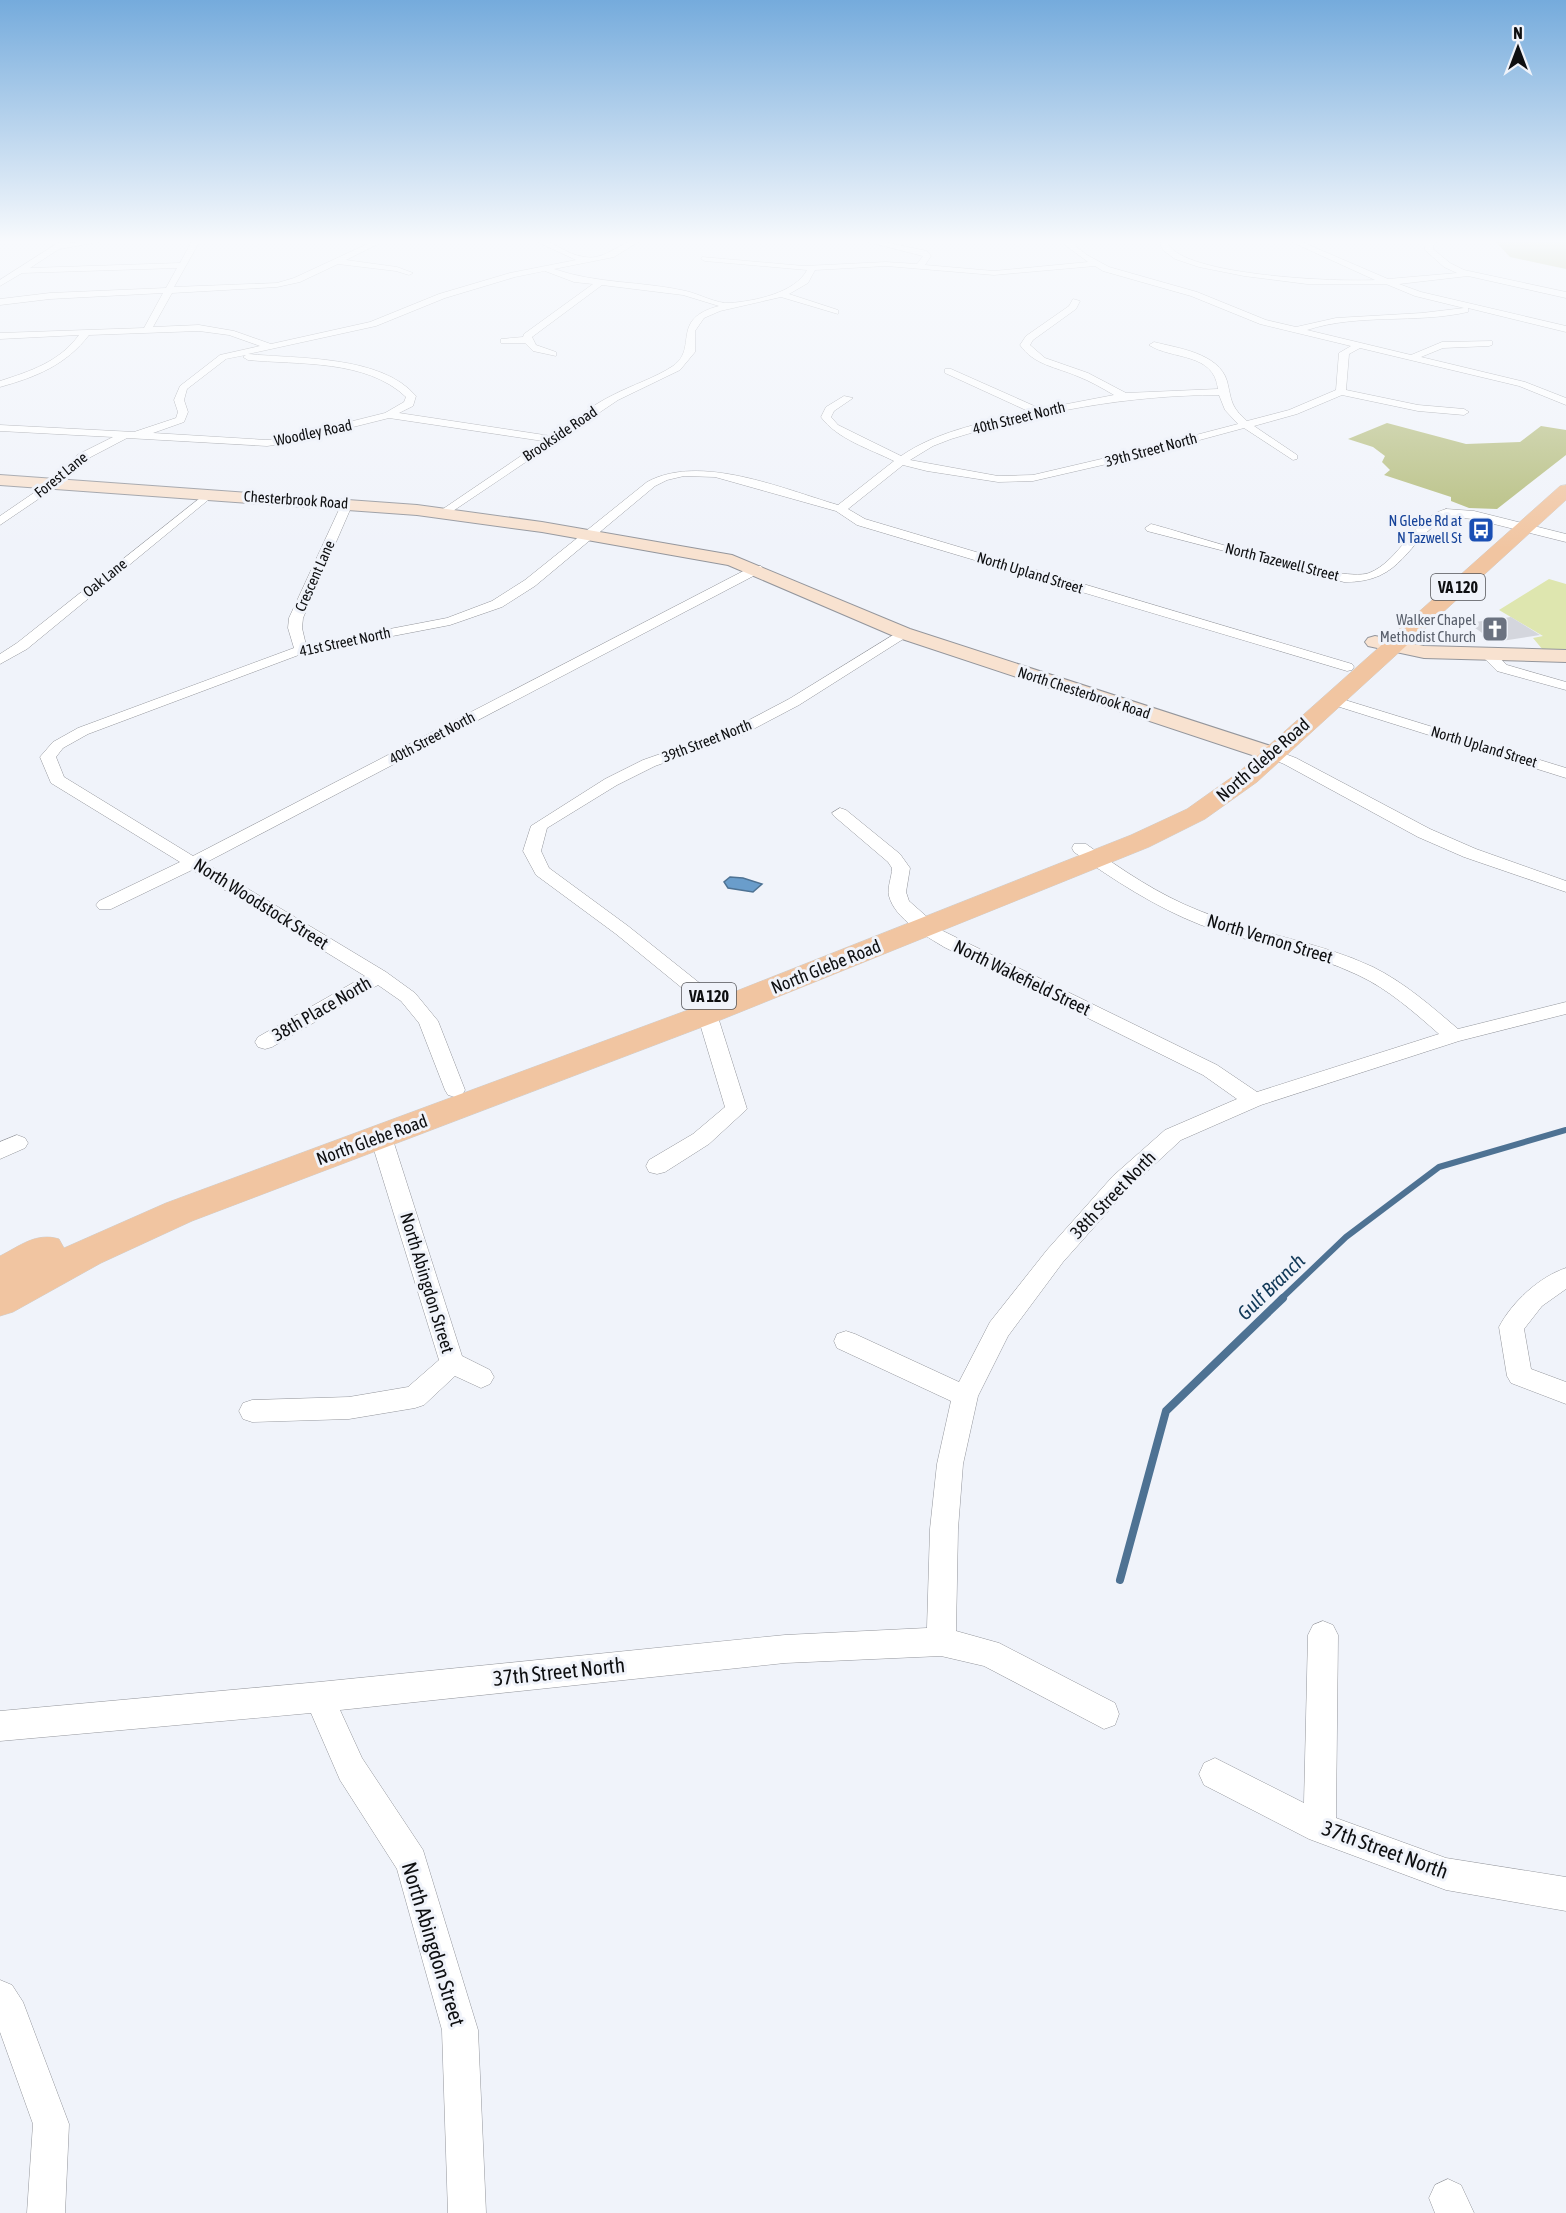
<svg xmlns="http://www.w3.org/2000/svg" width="1566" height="2213" viewBox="0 0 1566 2213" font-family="'Asap Condensed',sans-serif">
  <rect width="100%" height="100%" fill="#f0f3fa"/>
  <path fill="#dee6af" d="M1549,579L1566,584V651L1543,650L1533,638L1543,636L1499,610Z"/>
  <path fill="#b4bc7b" d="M1499,239H1566V269L1510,257L1494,240Z
    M1387,423L1466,444L1520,442L1541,426L1566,430V455L1497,509L1469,508L1451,501V497L1384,475L1390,470L1382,462L1385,456L1373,447L1348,439Z"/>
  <path fill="#6a9dcb" stroke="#4e7293" stroke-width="1.5" d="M730,877L743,878L762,884L753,892L728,888L724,882Z"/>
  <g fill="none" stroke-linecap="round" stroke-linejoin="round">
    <path stroke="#4e7293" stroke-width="6" d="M1281,1299L1346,1237L1439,1167L1566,1130"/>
    <path stroke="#4e7293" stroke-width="8" d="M1120,1580L1166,1411L1283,1298"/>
  </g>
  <path fill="#d4d6dd" d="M1511,617L1540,635L1495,642L1468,623Z"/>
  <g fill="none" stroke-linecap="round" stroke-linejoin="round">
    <defs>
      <path id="street" d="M64,239H73L68,243L117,239L59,249L30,268L180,263L193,239H201L174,287L277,283L294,278L378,239H388L346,260L397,267L413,273L409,275L396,271L338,264L300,282L277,287L172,293L153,327L199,325L234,331L271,344L370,322L439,294L510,273L576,260L531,239C554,239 565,255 585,257C606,261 622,239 643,239L614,257L554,269C597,284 642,281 686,291C699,294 717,304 730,303C755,301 795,293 807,270L705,261L701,259L702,257L804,266L886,262L917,264L923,256L856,239H870L927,251L931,256L925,265L994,271L1088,262L1057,239H1066L1087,255L1109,267L1197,292L1266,320L1296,327L1336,318L1422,313L1464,308L1415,296L1386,284H1307L1244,276L1199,267L1175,259L1164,251L1160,244L1163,239H1171L1168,244C1186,276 1338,282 1375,280L1285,239H1295L1388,279L1457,273L1444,267L1425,250V245L1431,239H1440L1433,246V249L1450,263L1464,270L1566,292V298L1468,276L1399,284L1421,292L1566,326V332L1468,308V312C1415,324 1359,313 1307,330L1411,355L1442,342L1492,341V345L1489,346L1443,348L1421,357L1525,382L1566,398V405L1519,386L1360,348L1349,354L1346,390L1418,405L1464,409L1469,412L1464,415L1418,411L1342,395L1297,414L1254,426L1297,455V459L1293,460L1244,428L1133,458L1033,481L998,482L927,471L903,465L848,509L865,519L1352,664L1354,667L1352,670L1347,671L857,525L836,511L715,477L684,476L667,480L655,486L535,586L502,607L450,625L304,653L88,734L63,748L56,757L64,777L193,856L753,566H761L763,569L761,572L205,863L386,972L415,993L438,1021L465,1090L462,1095L455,1097L448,1095L445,1090L419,1023L401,1001L378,985L272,1047L265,1049L258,1047L255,1042L258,1037L365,976L192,870L111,909H99L96,905L99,901L180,862L51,783L40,757L53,742L78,728L294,648L288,628L289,618L343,501H351L353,503L303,618L302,628L306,645L447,618L492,601L525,580L647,482C700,453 783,489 838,505L894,461C870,449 837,439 821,417L826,407L844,396L853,398L834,411L831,417L838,425L901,456C939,430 986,422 1030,412L945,373V369H951L1041,409L1114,395C1102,388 1090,381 1077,376C1056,367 1034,365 1020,345L1026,336L1069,306L1073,299L1080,301L1076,309L1033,340L1030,345L1045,358L1088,373L1126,393L1218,389C1214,352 1172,360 1149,345L1154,342C1177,348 1219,353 1227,381C1232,401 1230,406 1247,421L1289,410L1336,390L1339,353L1351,346L1260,324L1191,296L1103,271L1095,266L994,275L886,266L815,270L808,283L789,294L838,310V314L781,297L720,311L704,318L695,331V352L680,370L618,400L447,515H439L437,513L543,441L389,418L289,443L267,446L127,438L85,460L65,481L0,525V516L57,477L77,455L113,437L0,431V425L134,432L176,418L178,412L174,400L180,386L220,355L260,346L229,335L199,331L89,335C66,365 36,377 0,387V381C31,371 59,362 79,335L0,339V333L144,328L163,293L50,299L0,305V299L50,293L166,288L177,268L22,273L0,286V280ZM545,271L574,282L593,284L524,334L523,337L501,339V343H525L533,351L556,356V352L536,345L532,337L602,285L683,295L719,306C669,319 699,348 673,366C655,378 632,385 613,395C592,405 571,422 551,436L399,413L413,406L416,396C381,355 298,359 248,354L376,326L445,298L515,277ZM246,355L243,357L248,360C299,365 366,359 406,397L404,402L385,413L289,437L267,440L153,433L184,422L188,412L184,400L187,389L226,359ZM1219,395L1225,410L1238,424L1127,453L1033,475L998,476L910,460L933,446L951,439C1038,412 1128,395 1219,395Z
        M209,491L215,494L213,496L27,649L0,664V654L17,643Z
        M1446,509L1474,511L1566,534V542L1474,519L1447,517C1405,541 1404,583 1344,582L1147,531L1145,528L1151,524C1190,534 1340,584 1369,573C1400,561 1413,518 1446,509Z
        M903,629L910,633L908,636L799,705L742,735L655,766L617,785L547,828L541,851L549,868L628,926L702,985L717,1014L747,1109L709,1144L665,1172L657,1174L649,1172L646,1166L649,1160L693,1134L725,1107L697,1014L687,992L616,934L536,875L523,851L531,826L605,779L643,760L732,729L789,699Z
        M1486,649L1491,650L1507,665L1566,682V690L1497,671L1479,653Z
        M1332,696L1566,768V778L1327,703L1325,700Z
        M1272,749L1296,758L1430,829L1476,849L1566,881V892L1464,857L1418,837L1284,764L1267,757L1264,754L1267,751Z
        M840,808L846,810L900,854L910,868L906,892L909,901L943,931L1217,1065L1257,1092L1439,1034C1414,1012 1388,989 1358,975C1308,951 1252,944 1201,925C1155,907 1114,880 1074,852L1072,848L1074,844H1086C1122,870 1159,895 1200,911C1256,934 1318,941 1373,967C1405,983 1431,1006 1458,1029L1566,1002V1014L1459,1041L1261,1105L1181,1140L1129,1188L1063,1262L1008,1336L978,1396L963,1464L958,1529L956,1631L999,1643L1115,1703L1119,1714L1115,1725L1104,1729L984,1666L941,1656L785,1663L340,1710L362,1758L423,1850L478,2030L486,2213H448L442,2030L397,1869L340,1780L311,1713L0,1741V1711L319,1682L785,1635L927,1628L930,1529L937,1464L951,1401L837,1348L834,1341L837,1334L846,1331L855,1334L959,1382L990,1322L1047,1250L1113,1176L1165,1130L1237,1099L1203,1075L944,947C926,936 895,919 889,896C887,887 892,877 892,868L888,862L834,816L832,813Z
        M381,1129L389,1132L392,1137L462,1356L490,1370L494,1377L490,1384L481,1388L455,1376L424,1405L415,1408L349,1419L252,1422L243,1419L239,1411L243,1403L252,1400L349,1397L408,1387L439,1360L370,1137L373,1132Z
        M17,1135L25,1138L28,1143L25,1148L0,1159V1142Z
        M1566,1268V1289L1542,1306L1524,1329L1531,1369L1566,1382V1404L1511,1383L1507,1376L1499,1327C1512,1302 1539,1277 1566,1268Z
        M1323,1621L1333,1625L1338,1635L1336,1818L1446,1858L1566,1877V1911L1446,1890L1309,1839L1204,1785L1199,1774L1204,1763L1215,1758L1304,1803L1308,1635L1313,1625Z
        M0,1980L12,1985L23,2002L69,2124L65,2213H27L33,2124L0,2032Z
        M1448,2179L1461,2185L1474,2213H1435L1429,2198L1435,2185Z"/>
      <path id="secondary" d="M0,475L417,505L542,522L732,555L910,629L1280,749L1283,754L1280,759L1272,761L1264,759L896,637L728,565L542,532L417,515L0,485Z
        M1375,636L1424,646L1566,650V662L1424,658L1368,646L1365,642L1368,638Z"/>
      <path id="primary" d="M1566,485V500L1257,782L1205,819L1149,847L718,1021L192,1221L101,1263L13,1312L0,1316V1256C20,1246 36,1232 59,1239L64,1248L166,1203L696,1007L1131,835L1187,809L1239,772L1560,486Z"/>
    </defs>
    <use href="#street" stroke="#94969c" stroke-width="1"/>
    <use href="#secondary" stroke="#94969c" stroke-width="2"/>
    <use href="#primary" stroke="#cfcfcf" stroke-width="1"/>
    <use href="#street" fill="#fff" fill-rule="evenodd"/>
    <use href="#secondary" fill="#f8e2d0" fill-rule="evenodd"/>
    <use href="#primary" fill="#f1c5a1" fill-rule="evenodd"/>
  </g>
  <linearGradient id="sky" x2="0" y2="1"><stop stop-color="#75abdc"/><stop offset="0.44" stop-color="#f8fafd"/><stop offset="1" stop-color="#f8fafd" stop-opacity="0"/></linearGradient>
  <rect width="1566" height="549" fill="url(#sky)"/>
  <defs>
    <symbol id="bus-square" viewBox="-11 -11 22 22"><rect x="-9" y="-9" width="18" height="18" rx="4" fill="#1a4fb4" stroke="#f0f3fa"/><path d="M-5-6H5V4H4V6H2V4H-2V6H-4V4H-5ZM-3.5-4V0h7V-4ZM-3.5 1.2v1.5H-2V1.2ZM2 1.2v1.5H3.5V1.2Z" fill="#fff"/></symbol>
    <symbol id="church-square" viewBox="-11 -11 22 22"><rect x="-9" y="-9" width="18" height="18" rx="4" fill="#6b7280" stroke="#f0f3fa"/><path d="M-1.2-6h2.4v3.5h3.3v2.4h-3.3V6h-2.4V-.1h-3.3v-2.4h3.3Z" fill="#fff"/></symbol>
  </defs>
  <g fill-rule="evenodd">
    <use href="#bus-square" x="1466" y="515" width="30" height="30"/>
    <use href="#church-square" x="1480" y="614" width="30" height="30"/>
  </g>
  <g text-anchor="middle" stroke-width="6" stroke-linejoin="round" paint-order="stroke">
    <g font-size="15" fill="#0e0f11" stroke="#f0f3fa">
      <text transform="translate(1019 418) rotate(-14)" y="5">40th Street North</text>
      <text transform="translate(313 433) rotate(-12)" y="5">Woodley Road</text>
      <text transform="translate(560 434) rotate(-34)" y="5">Brookside Road</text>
      <text transform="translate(1151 450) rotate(-15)" y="5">39th Street North</text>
      <text transform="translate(61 475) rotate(-39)" y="5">Forest Lane</text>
      <text transform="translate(296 500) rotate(4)" y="5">Chesterbrook Road</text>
      <text transform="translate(1282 562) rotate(14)" y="5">North Tazewell Street</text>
      <text transform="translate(1030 573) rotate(17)" y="5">North Upland Street</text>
      <text transform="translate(315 576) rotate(-66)" y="5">Crescent Lane</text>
      <text transform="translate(105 578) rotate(-39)" y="5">Oak Lane</text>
      <text transform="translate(345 642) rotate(-12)" y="5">41st Street North</text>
      <text transform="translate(1084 693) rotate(18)" y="5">North Chesterbrook Road</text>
      <text transform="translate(432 738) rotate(-28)" y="5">40th Street North</text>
      <text transform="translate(707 741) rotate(-21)" y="5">39th Street North</text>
      <text transform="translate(1484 747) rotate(17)" y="5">North Upland Street</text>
    </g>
    <g font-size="15" fill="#164399" stroke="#f0f3fa" text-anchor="end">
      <text x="1462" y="526">N Glebe Rd at<tspan x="1462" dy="17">N Tazwell St</tspan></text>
    </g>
    <g font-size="15" fill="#5b616d" stroke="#f0f3fa" text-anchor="end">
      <text x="1476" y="625">Walker Chapel<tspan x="1476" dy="17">Methodist Church</tspan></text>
    </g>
    <g fill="#f0f3fa" stroke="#525357" stroke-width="1.5">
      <rect x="1431" y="574" width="54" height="26" rx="4.5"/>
      <rect x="682" y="983" width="54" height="26" rx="4.5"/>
    </g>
    <g font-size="16" font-weight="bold" fill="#0e0f11">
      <text x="1458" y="593">VA 120</text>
      <text x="709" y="1002">VA 120</text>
    </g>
    <g font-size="18" fill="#0e0f11" stroke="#f0f3fa">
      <text transform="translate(1263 760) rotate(-41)" y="6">North Glebe Road</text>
      <text transform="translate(261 904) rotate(32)" y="6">North Woodstock Street</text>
      <text transform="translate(1270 939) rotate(17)" y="6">North Vernon Street</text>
      <text transform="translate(826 967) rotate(-22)" y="6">North Glebe Road</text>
      <text transform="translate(1022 978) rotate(26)" y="6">North Wakefield Street</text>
      <text transform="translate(322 1009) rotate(-30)" y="6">38th Place North</text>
      <text transform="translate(372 1140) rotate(-20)" y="6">North Glebe Road</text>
      <text transform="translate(1113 1195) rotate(-46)" y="6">38th Street North</text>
      <text transform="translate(427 1283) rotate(73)" y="6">North Abingdon Street</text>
    </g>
    <g font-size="20" font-style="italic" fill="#103857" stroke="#f0f3fa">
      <text transform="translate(1271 1287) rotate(-44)" y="7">Gulf Branch</text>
    </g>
    <g font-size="21" fill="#0e0f11" stroke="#f0f3fa">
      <text transform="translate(559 1672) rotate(-6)" y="7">37th Street North</text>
      <text transform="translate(1385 1850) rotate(20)" y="7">37th Street North</text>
      <text transform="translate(433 1944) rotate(73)" y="7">North Abingdon Street</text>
    </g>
  </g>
  <g transform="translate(1518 48)" stroke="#f0f3fa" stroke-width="4.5" paint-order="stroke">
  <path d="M0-4.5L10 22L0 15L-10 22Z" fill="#0e0f11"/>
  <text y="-9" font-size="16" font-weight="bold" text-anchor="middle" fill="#0e0f11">N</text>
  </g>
</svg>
